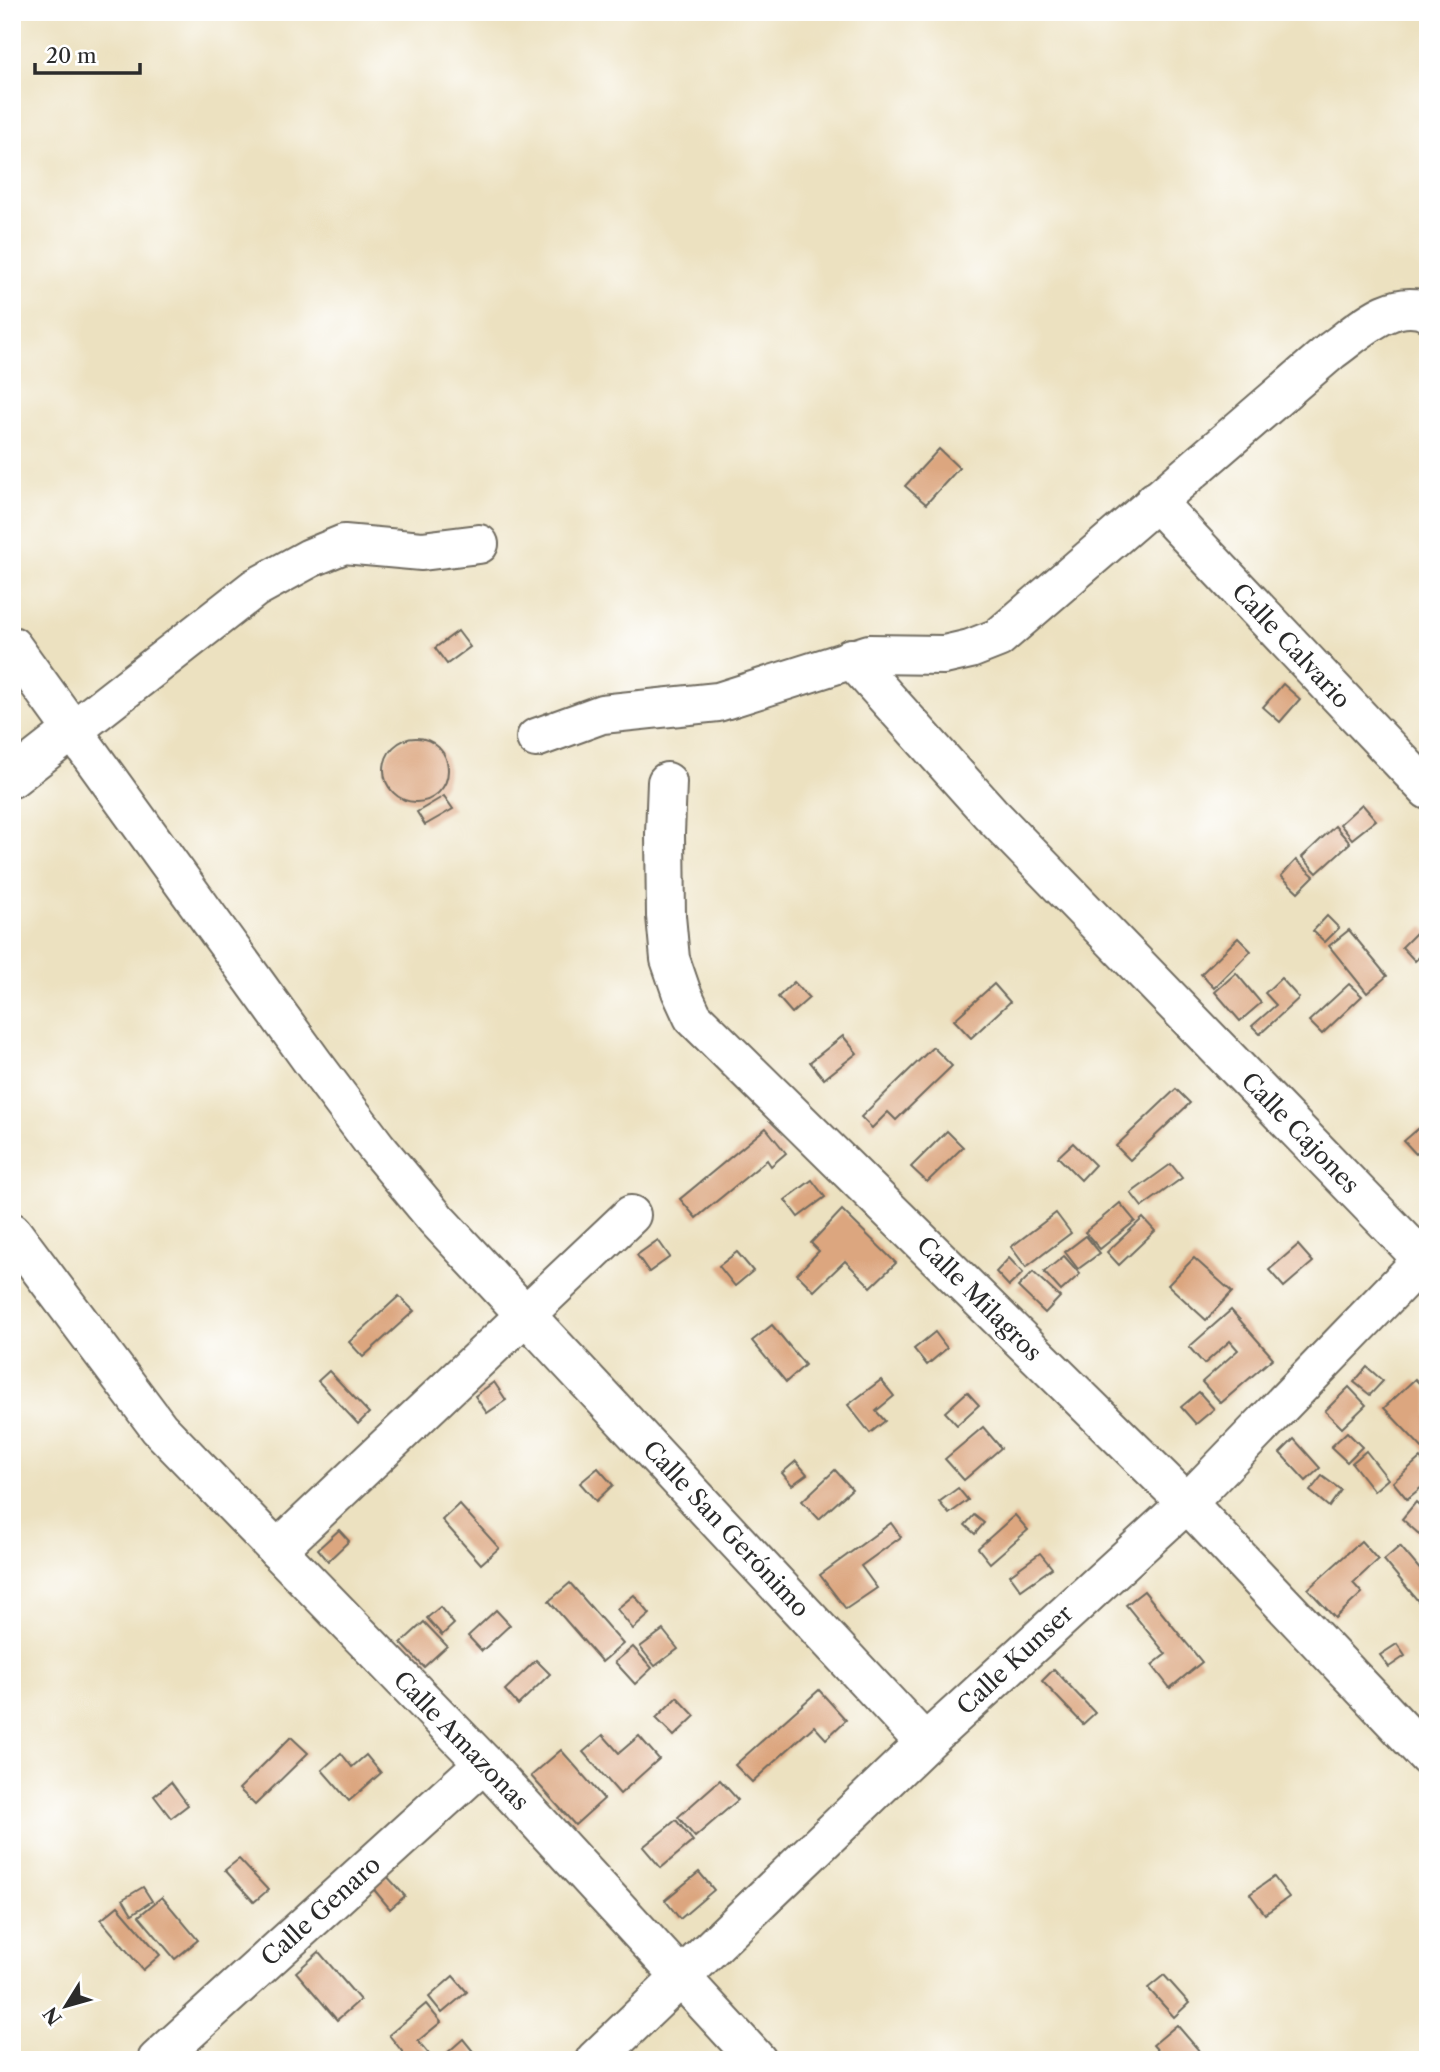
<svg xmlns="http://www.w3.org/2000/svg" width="1440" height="2072" viewBox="0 0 1440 2072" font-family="'Libre Caslon Text',serif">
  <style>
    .building { fill: #dca67f }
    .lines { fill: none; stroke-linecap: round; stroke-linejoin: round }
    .minor-casing { stroke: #6f6b5f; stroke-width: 42 }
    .minor { stroke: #fff; stroke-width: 38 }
    .labels { text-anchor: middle; stroke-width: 7; stroke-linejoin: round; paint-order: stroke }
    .street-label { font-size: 24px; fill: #2b2b2b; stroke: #fff }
  </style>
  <rect width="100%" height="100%" fill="#fff"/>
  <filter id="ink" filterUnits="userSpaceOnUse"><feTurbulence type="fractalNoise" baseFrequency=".0143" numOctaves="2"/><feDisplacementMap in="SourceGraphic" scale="14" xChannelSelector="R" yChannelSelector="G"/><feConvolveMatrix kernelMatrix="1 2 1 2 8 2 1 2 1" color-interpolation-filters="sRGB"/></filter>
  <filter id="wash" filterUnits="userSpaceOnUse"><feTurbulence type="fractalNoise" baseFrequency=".00686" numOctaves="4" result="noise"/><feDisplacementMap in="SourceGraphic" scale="28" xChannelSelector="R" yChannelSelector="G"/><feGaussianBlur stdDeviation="1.57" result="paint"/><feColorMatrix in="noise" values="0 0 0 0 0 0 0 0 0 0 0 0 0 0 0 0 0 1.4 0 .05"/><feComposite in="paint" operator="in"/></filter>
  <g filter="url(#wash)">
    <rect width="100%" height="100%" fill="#ece1c0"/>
    <g id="blocks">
      <g class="building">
        <polygon points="939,449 959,468 926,504 905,486"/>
        <polygon points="458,631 470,647 447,664 435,648"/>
        <polygon points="1283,684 1300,699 1280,722 1263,707"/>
        <circle cx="416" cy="770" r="32"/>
        <polygon points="444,796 453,809 425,825 417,812"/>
        <polygon points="1362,804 1376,820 1352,839 1340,824"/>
        <polygon points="1335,826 1350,843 1317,873 1302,857"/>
        <polygon points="1296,860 1314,876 1298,892 1281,876"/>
        <polygon points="1327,916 1339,928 1325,942 1313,931"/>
        <polygon points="1423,926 1428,931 1428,949 1415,961 1402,947"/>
        <polygon points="1349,930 1387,976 1367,993 1329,946"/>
        <polygon points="1238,938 1251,951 1214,988 1201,974"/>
        <polygon points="1236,973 1261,1003 1240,1021 1215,992"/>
        <polygon points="1281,978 1299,998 1260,1034 1252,1026 1276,1005 1265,993"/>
        <polygon points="794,982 809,998 792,1013 778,997"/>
        <polygon points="994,984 1010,1002 971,1038 954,1020"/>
        <polygon points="1349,984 1362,996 1322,1034 1309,1021"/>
        <polygon points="843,1036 857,1053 824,1079 810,1062"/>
        <polygon points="933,1047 952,1066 896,1120 888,1112 872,1128 861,1117"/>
        <polygon points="1176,1089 1190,1103 1130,1160 1116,1146"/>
        <polygon points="766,1128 786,1153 771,1166 767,1160 696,1218 680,1199"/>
        <polygon points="1419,1128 1428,1137 1428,1144 1416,1154 1404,1141"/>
        <polygon points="947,1131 963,1147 927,1182 911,1167"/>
        <polygon points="1073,1143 1095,1165 1081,1180 1058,1157"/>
        <polygon points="1171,1164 1182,1178 1142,1207 1131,1193"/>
        <polygon points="812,1180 825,1197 798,1217 785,1200"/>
        <polygon points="1120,1203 1135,1221 1100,1249 1085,1232"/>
        <polygon points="842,1210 896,1263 871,1287 845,1261 814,1291 797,1274 819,1251 811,1243"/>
        <polygon points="1056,1213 1071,1233 1026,1267 1011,1247"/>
        <polygon points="1143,1218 1155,1231 1119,1265 1107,1252"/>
        <polygon points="1086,1236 1100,1253 1078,1269 1065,1252"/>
        <polygon points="658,1240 670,1257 649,1272 637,1255"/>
        <polygon points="1298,1245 1313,1262 1284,1287 1269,1270"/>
        <polygon points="737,1252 753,1271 735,1286 719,1266"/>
        <polygon points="1064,1256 1080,1274 1061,1291 1044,1272"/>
        <polygon points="1009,1258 1023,1273 1009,1286 996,1272"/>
        <polygon points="1194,1258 1232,1292 1206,1320 1168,1285"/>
        <polygon points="1033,1272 1060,1297 1045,1313 1018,1287"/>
        <polygon points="399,1296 414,1311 363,1357 349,1342"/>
        <polygon points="1231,1310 1273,1358 1221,1403 1202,1382 1238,1350 1230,1341 1204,1364 1189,1347"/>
        <polygon points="772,1325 805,1365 786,1382 752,1341"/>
        <polygon points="935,1332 947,1348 927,1365 914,1349"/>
        <polygon points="1367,1367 1383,1381 1370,1395 1354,1382"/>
        <polygon points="329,1371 369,1413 358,1424 318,1381"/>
        <polygon points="1415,1379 1428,1392 1428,1454 1384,1408"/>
        <polygon points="881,1380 894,1396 876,1411 885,1421 870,1433 848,1405"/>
        <polygon points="494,1382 506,1400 487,1413 475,1396"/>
        <polygon points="1349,1387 1366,1405 1342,1428 1325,1411"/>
        <polygon points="967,1392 979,1405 957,1425 945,1412"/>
        <polygon points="1199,1392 1214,1409 1196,1424 1181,1407"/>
        <polygon points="983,1427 1001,1448 964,1480 945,1459"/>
        <polygon points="1347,1432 1362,1447 1347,1462 1331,1447"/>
        <polygon points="1294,1439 1320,1468 1306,1481 1280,1453"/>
        <polygon points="1366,1451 1388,1479 1374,1491 1352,1463"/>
        <polygon points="1420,1458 1428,1468 1428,1482 1407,1499 1393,1482"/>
        <polygon points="796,1461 807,1474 792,1485 782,1473"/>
        <polygon points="598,1468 613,1485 596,1501 580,1483"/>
        <polygon points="835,1470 852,1489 819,1519 802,1501"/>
        <polygon points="1322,1476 1341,1490 1329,1507 1310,1491"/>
        <polygon points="958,1488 968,1500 949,1514 939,1502"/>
        <polygon points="1416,1502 1428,1513 1428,1524 1419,1534 1402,1519"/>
        <polygon points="459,1504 499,1548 481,1564 442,1520"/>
        <polygon points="974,1515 984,1523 975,1534 965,1525"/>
        <polygon points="1015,1515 1028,1530 990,1563 978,1548"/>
        <polygon points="891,1523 901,1537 861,1566 877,1588 846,1609 820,1575"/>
        <polygon points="339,1530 349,1541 328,1561 318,1549"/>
        <polygon points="1361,1541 1378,1560 1353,1583 1362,1593 1335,1618 1308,1589"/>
        <polygon points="1400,1546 1428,1579 1428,1593 1418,1601 1384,1560"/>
        <polygon points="1040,1553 1052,1568 1021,1590 1010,1575"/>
        <polygon points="570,1583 623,1644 602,1662 549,1601"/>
        <polygon points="1144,1591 1202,1662 1170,1688 1152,1665 1166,1654 1126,1605"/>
        <polygon points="634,1595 650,1614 633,1629 617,1609"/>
        <polygon points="440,1607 454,1624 442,1635 427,1618"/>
        <polygon points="496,1610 510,1625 482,1651 468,1636"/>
        <polygon points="424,1622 447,1646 424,1667 401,1643"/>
        <polygon points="663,1630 678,1649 655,1666 640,1647"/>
        <polygon points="1397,1644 1405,1656 1389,1667 1380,1655"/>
        <polygon points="633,1647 652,1668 635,1684 615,1662"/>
        <polygon points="536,1660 550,1674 518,1705 505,1690"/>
        <polygon points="1054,1669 1095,1713 1083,1724 1042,1681"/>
        <polygon points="819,1690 846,1720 826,1739 814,1726 752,1782 735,1765"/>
        <polygon points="677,1697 695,1716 674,1736 656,1718"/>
        <polygon points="603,1735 619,1753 639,1736 659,1759 620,1794 583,1752"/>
        <polygon points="291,1737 308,1753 255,1805 239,1789"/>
        <polygon points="561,1750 604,1799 575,1825 531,1776"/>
        <polygon points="341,1753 352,1767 366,1755 381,1773 349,1801 322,1770"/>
        <polygon points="720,1780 738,1800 695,1837 678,1817"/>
        <polygon points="171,1782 188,1805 171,1818 154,1796"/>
        <polygon points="676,1820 693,1841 661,1868 643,1847"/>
        <polygon points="239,1859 268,1890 254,1902 225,1870"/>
        <polygon points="699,1872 714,1890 680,1919 665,1900"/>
        <polygon points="385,1874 405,1896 390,1909 371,1886"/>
        <polygon points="1274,1877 1289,1897 1265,1914 1250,1894"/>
        <polygon points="143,1887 152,1901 132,1914 123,1899"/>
        <polygon points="162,1897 198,1940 175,1959 139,1916"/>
        <polygon points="118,1906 160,1955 143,1970 101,1920"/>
        <polygon points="319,1952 360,2000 337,2020 296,1972"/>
        <polygon points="1164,1975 1189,2003 1174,2017 1148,1988"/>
        <polygon points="453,1976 467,1992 442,2013 429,1997"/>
        <polygon points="426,2004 441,2022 418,2041 434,2060 409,2060 389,2035"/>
        <polygon points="1177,2025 1207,2060 1166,2060 1153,2045"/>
        <polygon points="463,2039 480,2060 453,2060 447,2053"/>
      </g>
    </g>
  </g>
  <g filter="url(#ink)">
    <use href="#blocks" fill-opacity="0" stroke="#6f6b5f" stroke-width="2"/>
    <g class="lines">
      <defs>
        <g id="minor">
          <polyline points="1155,501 1428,790"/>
          <polyline points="12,646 314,1064 377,1148 436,1219 925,1743"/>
          <polyline points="851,658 990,813 1428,1265"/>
          <path d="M536,738L602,714L718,702L869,654L944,655L970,649L998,638L1331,351C1358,332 1393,296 1428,312"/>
          <polyline points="12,778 255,588 310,558 344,544 422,551 479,544"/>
          <polyline points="667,782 665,834 666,916 670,959 681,991 693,1017 1187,1503 1428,1757"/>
          <polyline points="12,1232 159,1428 484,1763 757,2060"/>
          <polyline points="277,1550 631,1215"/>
          <polyline points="157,2060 484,1763"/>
          <polyline points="595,2060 925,1743 1187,1503 1428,1254"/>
        </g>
      </defs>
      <use href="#minor" class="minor-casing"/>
      <use href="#minor" class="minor"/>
    </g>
  </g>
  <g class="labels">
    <g class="street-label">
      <text transform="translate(1291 646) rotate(47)" y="8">Calle Calvario</text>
      <text transform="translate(1300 1133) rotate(46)" y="8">Calle Cajones</text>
      <text transform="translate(979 1299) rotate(45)" y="8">Calle Milagros</text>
      <text transform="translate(726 1529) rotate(47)" y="8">Calle San Gerónimo</text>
      <text transform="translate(1015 1660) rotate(-43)" y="8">Calle Kunser</text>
      <text transform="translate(461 1741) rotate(46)" y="8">Calle Amazonas</text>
      <text transform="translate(321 1911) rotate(-42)" y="8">Calle Genaro</text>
    </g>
  </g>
  <rect width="1440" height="2072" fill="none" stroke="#fff" stroke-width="42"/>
  <g transform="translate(66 2006) rotate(233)" stroke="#ffffff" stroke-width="5" paint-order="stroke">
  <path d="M0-5L12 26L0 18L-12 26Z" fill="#2b2b2b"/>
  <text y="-10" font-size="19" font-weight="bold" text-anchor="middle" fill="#2b2b2b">N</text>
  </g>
  <path d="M35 63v10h105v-10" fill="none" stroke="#2b2b2b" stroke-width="3.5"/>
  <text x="46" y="63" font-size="21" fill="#2b2b2b" stroke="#ffffff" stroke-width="5" paint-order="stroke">20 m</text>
</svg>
